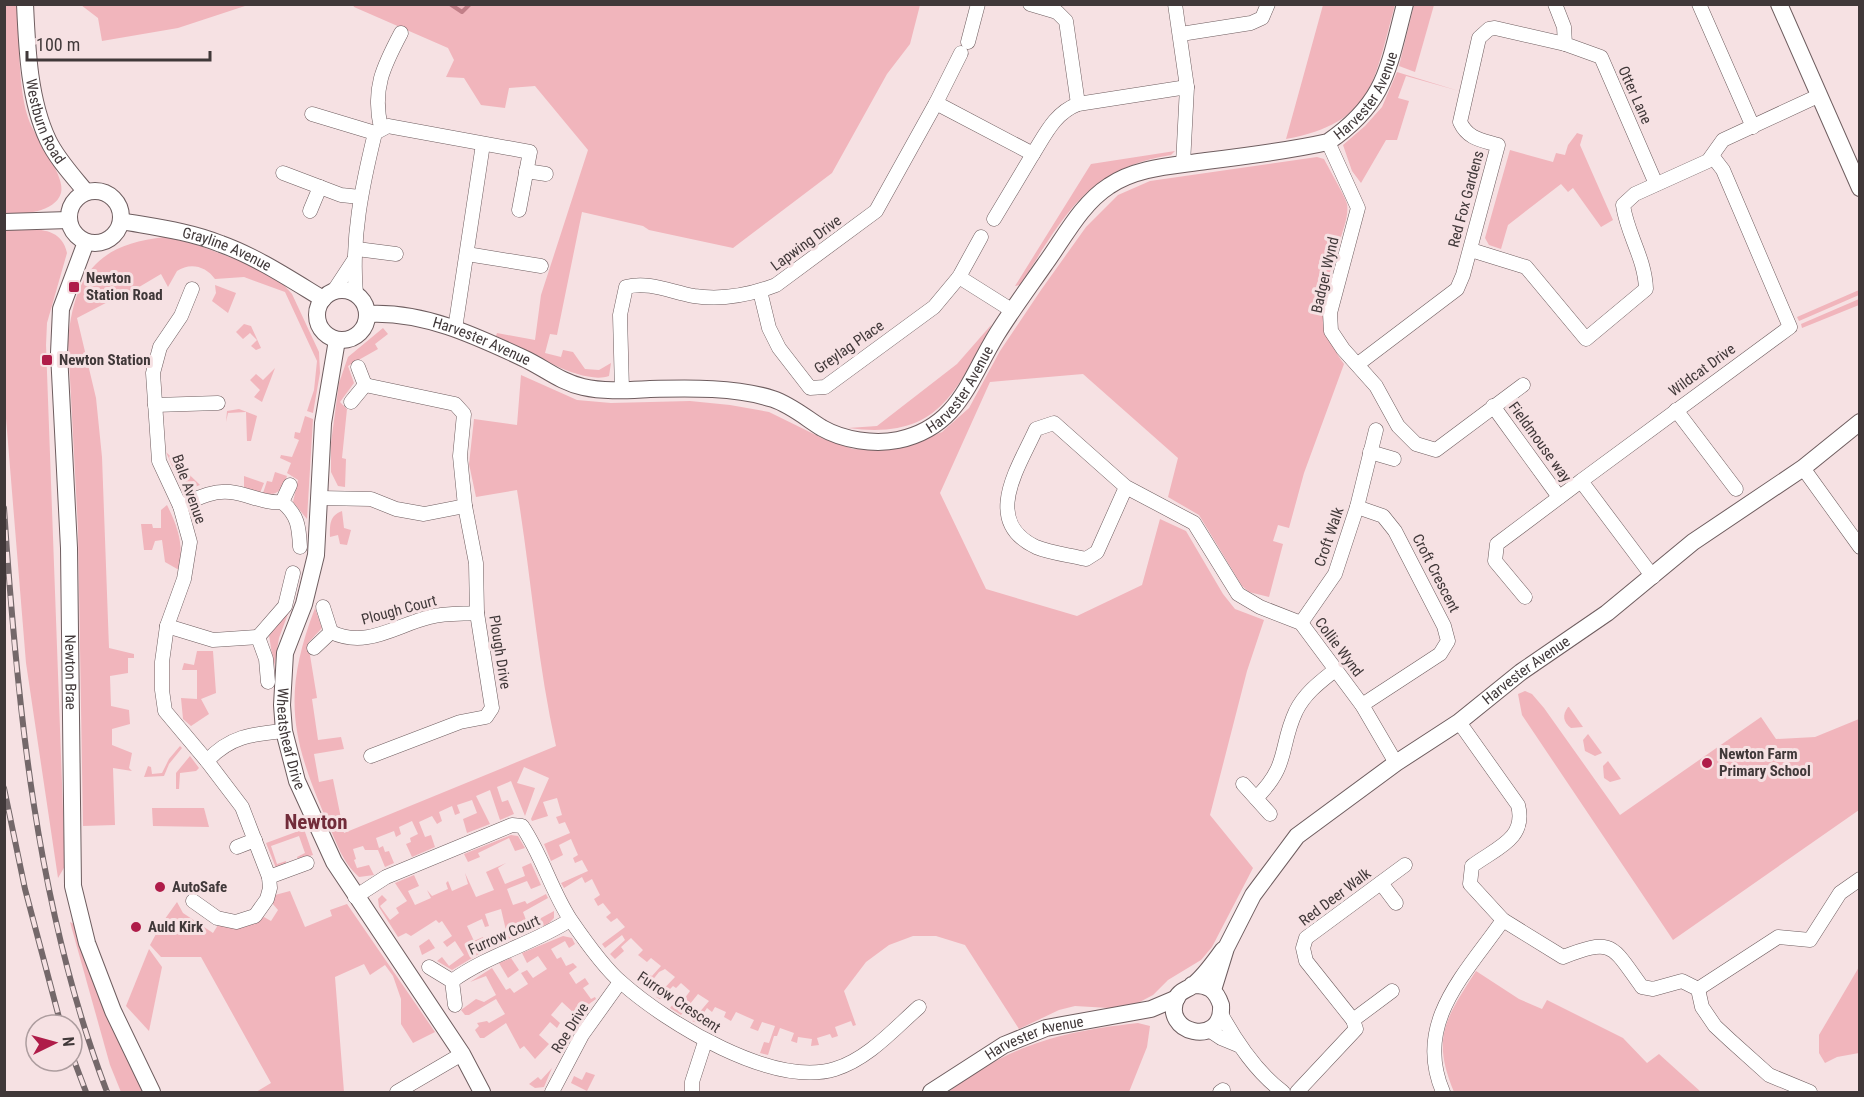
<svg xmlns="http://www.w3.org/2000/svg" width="1864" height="1097" viewBox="0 0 1864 1097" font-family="'Roboto Condensed',sans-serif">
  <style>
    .green { fill: #f1b5bc }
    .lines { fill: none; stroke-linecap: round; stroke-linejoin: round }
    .stream { stroke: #c17f88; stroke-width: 4 }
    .minor-casing { stroke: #6e5d5f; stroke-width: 15 }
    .tertiary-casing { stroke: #6e5d5f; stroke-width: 18 }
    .minor { stroke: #fff; stroke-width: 14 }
    .tertiary { stroke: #fff; stroke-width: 16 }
    .rail-casing { stroke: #74686a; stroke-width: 6 }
    .rail { stroke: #f6e1e3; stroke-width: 4; stroke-dasharray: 11; stroke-linecap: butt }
    .poi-dot { fill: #af1c49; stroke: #f6e1e3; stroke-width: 2 }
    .labels { text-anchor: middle; stroke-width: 6; stroke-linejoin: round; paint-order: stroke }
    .street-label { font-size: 15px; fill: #403839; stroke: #f6e1e3 }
    .poi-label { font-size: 15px; font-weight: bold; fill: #403839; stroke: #f6e1e3; text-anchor: start }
    .district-label { font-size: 21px; font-weight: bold; fill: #722c3a; stroke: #f6e1e3 }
  </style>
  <rect width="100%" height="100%" fill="#f6e1e3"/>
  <g class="green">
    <path d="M5,5H18C20,40 17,90 30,123C37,140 66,177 61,193C55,213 22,214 5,215Z"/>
    <polygon points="81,5 248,5 178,28 102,41 98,18"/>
    <path d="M353,5H920L910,44L887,74L832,173L733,248L649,230L643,226L582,212L557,335L550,334L545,353L561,357L563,350L573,352L585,369L599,370L611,363L609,376C581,386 523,348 496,336L497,333L535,340L541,295L588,150L535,86L509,88L505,108L481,105L464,78L446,77L454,60L448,48L354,7Z"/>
    <path d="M1323,5H1395C1374,80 1374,123 1286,139Z"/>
    <polygon points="1414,5 1434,5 1415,72 1399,66"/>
    <polygon points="1397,72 1459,91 1406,76 1398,98 1409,101 1397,140 1386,140 1361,183 1352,171 1343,145 1365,126 1382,107"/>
    <polygon points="1577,133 1583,135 1580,145 1613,220 1601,227 1573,188 1568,192 1561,184 1508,225 1501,249 1489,245 1485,238 1510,150 1553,162 1556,153 1565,155 1568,145"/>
    <path d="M1175,151L1171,155C1085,169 1064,217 1020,285L1015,286L1091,164Z"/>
    <path d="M1317,157L1324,159C1328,167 1346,198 1347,204C1349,216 1343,229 1340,241C1324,294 1309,314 1344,364L1304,473L1289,528L1278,525L1273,541L1283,544L1269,597L1249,592L1242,586L1199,515L1168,497L1178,458L1083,374L990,382L940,493L986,589L1077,616L1142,585L1160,519L1186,531L1223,594L1235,609L1264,620L1247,671L1210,815L1253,868L1212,947L1201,960L1168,980L1153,995L1134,1005L1109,1008L1075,1006L1059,1010L1019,1029L965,945L936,936H913L889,945L866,962L844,991L856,1025L853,1026L851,1021L835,1027L838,1036L832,1038L830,1034L817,1038L819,1045L811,1046L812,1039L798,1037L797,1043L791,1041L794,1033L780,1028L777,1036H774L768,1055L760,1053L764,1042L769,1043L775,1026L762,1022L758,1031L750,1028L754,1020L736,1012L731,1021L724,1017L726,1012L715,1007L712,1012L707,1008L697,1023L692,1021L709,1001L698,994L681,1015L670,1008L677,999L682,1002L690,991L681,983L676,988L673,986L660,999L656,997L675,977L665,969L659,972L647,987L640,983L648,974L652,976L661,966L651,958L647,962L638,955L643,950L631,938L621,947L624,951L615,959L610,954L625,940L622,935L605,948L602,944L625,927L617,918L611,922L606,917L611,913L603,903L598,906L594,899L600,895L592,879L585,883L582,877L564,888L561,883L588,871L582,860L575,863L573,858L578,855L571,839L559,845L563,855L551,861L544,844L570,833L565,822L559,824L556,817L562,815L557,798L543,802L548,816L532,821L531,819L549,778L524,767L517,783L535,788L525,816L511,781L497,787L502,802L508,800L514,814L500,820L490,790L476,796L490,824L467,833L463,819L477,813L472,800L457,805L460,813L455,815L452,806L439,812L442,821L437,824L432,816L419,822L425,837L431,835L435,847L412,857L406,844L411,842L410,838L418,834L412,821L399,827L401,834L396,837L394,831L376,838L379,848L383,846L385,852L389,851L394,863L385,867L378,850H365L363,846L353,849L356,859L354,860L357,868L369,865L374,875L359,877C342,862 336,841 327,821C291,738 282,695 315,608L322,628L308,643L317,698L312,699L318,740L341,737L344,749L314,754L319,782L333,779L344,833L556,746C537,661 531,575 517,490L476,497L469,464L474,419L517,425L521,375L577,400L611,403L690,401L730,405L769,412L824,439L853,449L879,450L908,446L942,432L969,408L1000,351L1041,290L1086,227L1118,195L1150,181Z"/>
    <path d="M4,230C28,230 61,223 67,253L47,323L46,345L65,866L58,878L26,663L5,406Z"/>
    <path d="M165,237L195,244L248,264L283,284L292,294L319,352L320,373L313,413L307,411L314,390L317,361L285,292L244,277L215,279C206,266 190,262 177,271L168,287L161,274L129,293L130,296L126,299L123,294L77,318L96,398L102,457L109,648L134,654V658H128V673L110,676L111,706L129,710L130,724L112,729V745L132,753L129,768L132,771L113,768L115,825L83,826L78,529L68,341C74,275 97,244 165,237Z"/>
    <polygon points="215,285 236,293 228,313 212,301 216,293"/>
    <polygon points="1859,290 1859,295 1799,321 1797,317"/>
    <polygon points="1859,299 1859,305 1802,328 1801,324"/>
    <polygon points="244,324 251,326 261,348 256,350 251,346 257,340 250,333 243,339 236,332"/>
    <path d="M992,324C955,394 938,440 848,428L877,426L957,364Z"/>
    <polygon points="383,328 388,334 375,344 378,349 348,366 354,383 340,402 347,409 342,458 346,459 345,487 338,486 331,472 331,443 339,383 348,357"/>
    <polygon points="275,368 262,402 254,397 260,390 250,380 256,374 263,380"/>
    <polygon points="239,409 257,416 251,441 247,441 246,412 228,413 226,422 227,411"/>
    <polygon points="305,416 313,419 307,519 293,502 298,480 287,473 291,463 280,458 281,455 292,457 299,440 294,438 295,432 300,433"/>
    <polygon points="166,452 200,485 187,490 182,488"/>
    <path d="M275,472L287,476C282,489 278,497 263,493L267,481L272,482Z"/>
    <polygon points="244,476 264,483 260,493 244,487"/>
    <path d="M167,505C178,527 184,545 179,570L165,562L162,540L155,541L152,550H144L141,524H152L153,528H161V510Z"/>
    <path d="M342,511L344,528L351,530L347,545L340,544L338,535L330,537C330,525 329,516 342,511Z"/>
    <polygon points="289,611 279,638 274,668 269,635"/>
    <polygon points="197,651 213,651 216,693 201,699 209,714 191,726 183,719 181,698 197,699 197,670 182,670 184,663 194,665"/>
    <polygon points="1525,691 1532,694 1544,708 1620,815 1761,717 1776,739 1815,737 1859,719 1859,810 1673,940 1522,715 1518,694"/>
    <path d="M1568,707H1569L1583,727L1571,728C1563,722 1562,715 1568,707Z"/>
    <polygon points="1588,734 1602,753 1595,756 1585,751 1583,740"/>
    <polygon points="180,746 182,748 169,764 164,776 144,777 148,766 151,767 152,774 162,773 169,759"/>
    <polygon points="190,756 199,768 196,771 180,773 179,789 176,789 176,773"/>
    <polygon points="1608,761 1621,779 1610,782 1604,778 1603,766"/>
    <polygon points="152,808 204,808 209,827 153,826"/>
    <polygon points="304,829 313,855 298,859 297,857 305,853 299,836 271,846 277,864 286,861 286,864 276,868 266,843"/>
    <polygon points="511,835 518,836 525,848 515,851 509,838 478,853 480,857 468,862 464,854"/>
    <polygon points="506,863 498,868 505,884 525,876 522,867 531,863 541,885 531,889 527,881 507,889 513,905 525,901 527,904 546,894 548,898 523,912 528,925 554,911 554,918 548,924 508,939 501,909 485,914 489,926 485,927 482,919 467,926 474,941 483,937 487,949 452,970 437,961 442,957 449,966 464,955 455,941 447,947 443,942 452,936 442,921 439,923 436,920 411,936 406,933 398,937 379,907 378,899 382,895 387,900 380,906 390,920 399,913 396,908 407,901 395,883 414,875 419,886 408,891 415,905 431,898 427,890 432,896 448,889 446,883 448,881 452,891 468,884 465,873 476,897 494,890 486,872"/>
    <polygon points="290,891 305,927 332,916 330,910 347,904 435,1032 413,1043 401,1024 401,999 393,976 385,965 370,975 364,964 335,977 344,1092 256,1092 271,1083 201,957 161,957 150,945 162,923 177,902 183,913 213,933 218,925 238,928 264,917 271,921 278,910 272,903 275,895"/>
    <polygon points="70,922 78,926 144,1092 121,1092 110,1065"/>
    <polygon points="563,936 572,938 575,944 569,948 565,941 551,949 557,959 561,957 566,966 573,963 577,967 569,973 576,984 585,978 589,984 583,988 591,999 595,997 596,999 575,1014 562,1002 551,1015 560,1023 557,1028 550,1022 539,1035 549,1044 535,1059 524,1046 520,1049 506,1023 484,1038 480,1038 475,1030 479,1026 477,1023 487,1021 489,1023 505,1014 496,999 469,1015 465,1015 461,1010 476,999 484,1002 496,995 486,976 470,982 492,968 506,990 510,988 514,993 528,984 521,973 527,970 533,978 547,969 538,956 527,963 522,953"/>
    <polygon points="429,939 435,948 422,955 419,946"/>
    <polygon points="149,949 162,967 149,1031 126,1006"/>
    <polygon points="511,958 519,970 508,978 499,963"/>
    <polygon points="1859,967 1859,1053 1837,1057 1825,1063 1819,1053 1819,1035"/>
    <path d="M1476,971L1519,999L1542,1009L1547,1000L1623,1038L1647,1063L1659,1054L1701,1092H1454C1431,1037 1446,1018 1476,971Z"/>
    <path d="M1138,1023L1150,1026L1147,1047L1129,1092H948C1012,1044 1059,1032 1138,1023Z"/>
    <polygon points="552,1068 544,1087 535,1088 529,1084 538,1077 541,1080"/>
    <polygon points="586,1072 595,1075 587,1091 571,1083 574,1076 582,1080"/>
  </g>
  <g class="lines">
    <polyline class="stream" points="450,4 462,12 470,4"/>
    <defs>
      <g id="minor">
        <polyline points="1030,4 1057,12 1066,21 1078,104"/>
        <polyline points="1175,4 1187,87 1183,164"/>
        <polyline points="1555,4 1564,27 1565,44 1601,57 1656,184"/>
        <polyline points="1699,4 1753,127"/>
        <polyline points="1181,34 1251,23 1262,18 1268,4"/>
        <polyline points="968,42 978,4"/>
        <polyline points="936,103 961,53"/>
        <polyline points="312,114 375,133"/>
        <path d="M381,128C372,89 383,67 401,33"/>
        <polyline points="1328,142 1358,208 1330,313 1331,331 1343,349 1376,386 1398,426 1416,444 1436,450 1523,385"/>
        <polyline points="526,171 546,174"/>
        <polyline points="283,173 341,195 360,197"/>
        <polyline points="310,211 320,187"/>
        <polyline points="994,219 1033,154"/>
        <polyline points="357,249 396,254"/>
        <path d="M1471,250L1526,267L1586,339L1646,289C1645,258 1627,234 1623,205L1635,194L1708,161L1723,140L1818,96"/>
        <polyline points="467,254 541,266"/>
        <polyline points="959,277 1013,311"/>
        <polyline points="192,289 181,316 160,347 153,373 159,461 180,506 190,542 184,579 167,626 162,662 162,690 165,711 207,761"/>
        <polyline points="760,291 769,328 779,348 810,388 825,387 934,307 959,277 981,237"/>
        <polyline points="333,292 354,260"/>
        <path d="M356,294C351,239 362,186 375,133L388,126L530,152L519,210"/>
        <polyline points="455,329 483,144"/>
        <path d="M1358,364L1457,289L1463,275L1498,145C1481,140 1468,139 1460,122L1479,38L1489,29L1495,28L1565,44"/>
        <path d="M622,390L620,315L626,287C649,281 671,292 694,296C721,300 750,295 776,285L876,211L936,103L1033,154C1046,133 1055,113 1078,104L1187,87"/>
        <polyline points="351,402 365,385 358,367"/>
        <polyline points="155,405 218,403"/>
        <polyline points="1493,406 1559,497"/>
        <polyline points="1676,410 1736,489"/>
        <polyline points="1370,452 1394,459"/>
        <polyline points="1803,468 1860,547"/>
        <path d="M290,485L282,502C298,515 299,527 300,547"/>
        <path d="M1126,487L1097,552L1086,559C1070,555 1050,553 1036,547C981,521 1019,467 1036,429L1054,423L1126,487L1194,523L1238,594L1260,607L1301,623L1362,705L1396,763"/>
        <polyline points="320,498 371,499 396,509 424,514 465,506 460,456 464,414 455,404 365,385"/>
        <path d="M180,506C196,499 212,490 230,492C249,494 264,504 282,502"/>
        <polyline points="1357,507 1383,516 1395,531 1444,626 1448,641 1440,654 1362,705"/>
        <polyline points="1653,577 1581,481 1790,327 1723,170 1713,157"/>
        <polyline points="1525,597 1495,561 1497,544 1581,481"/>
        <polyline points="1301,623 1335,574 1357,507 1376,430"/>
        <polyline points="167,626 213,640 258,637"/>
        <path d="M331,632C367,649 396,625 430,617C445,613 462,614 477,613"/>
        <polyline points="314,648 331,632 323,607"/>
        <polyline points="268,682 266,659 258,637 285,606 293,573"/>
        <path d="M1459,722L1518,805C1527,839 1496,848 1472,866L1470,884L1503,920L1563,957C1614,937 1612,946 1642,987L1653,989L1682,981L1698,989L1702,1007L1715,1026L1730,1040L1769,1075L1810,1092"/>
        <polyline points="371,756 460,722 486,717 492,708 477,613 476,563 465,506"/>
        <polyline points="1243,784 1270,814"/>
        <path d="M1256,798C1290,765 1279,747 1296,711C1305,693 1320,682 1335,670"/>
        <polyline points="237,847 255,840"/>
        <polyline points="269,877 307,863"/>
        <polyline points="1381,883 1396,903"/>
        <path d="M355,897L386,877L512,825L522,826C542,855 551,890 570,919C583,938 605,969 622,983C667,1023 773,1088 835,1069C868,1059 894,1029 919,1007"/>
        <path d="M193,901L217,918L236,922L255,916L267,899L270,888L269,877L242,807L207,761C230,736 252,734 284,731"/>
        <polyline points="429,967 452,981 455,1005"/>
        <path d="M452,981C488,955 532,944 570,920"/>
        <polyline points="1698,989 1778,937 1810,940 1840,893 1860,879"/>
        <path d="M1221,1014C1237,1043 1256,1072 1283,1092"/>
        <polyline points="1353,1020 1392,991"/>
        <polyline points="1209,1030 1221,1038 1238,1045"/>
        <polyline points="397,1092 462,1054"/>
        <polyline points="552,1092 582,1035 620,982"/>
        <polyline points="692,1092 692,1082 705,1042"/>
        <polyline points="1220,1092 1223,1090"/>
        <polyline points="1297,1092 1356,1029 1353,1020 1306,961 1303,948 1306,938 1405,865"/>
        <path d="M1443,1092C1413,1023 1466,973 1503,920"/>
      </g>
      <g id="tertiary">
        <path id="s1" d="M25,4C27,48 29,100 48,140C57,159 73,176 86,192"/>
        <polyline points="1779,4 1860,188"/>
        <circle cx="95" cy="217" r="26"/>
        <path id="s2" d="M121,221C154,227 189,231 221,244C257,257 290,279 323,299"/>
        <polyline points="4,222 69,220"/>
        <path id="s3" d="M86,242L61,309L59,353L69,548L73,886L87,943L113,1011L152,1092"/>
        <circle cx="342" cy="315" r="25"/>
        <path id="s4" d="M368,314C422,311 474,335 523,358C543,367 560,382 583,387C605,392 628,390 650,389C690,388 736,387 773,399C791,405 806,418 822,428C843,440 874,445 898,440C959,427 969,379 997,334C1012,310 1029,287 1045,264C1064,238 1081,204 1109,186C1137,167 1173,166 1206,161C1247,156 1288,151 1328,142C1386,102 1388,69 1405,4"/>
        <path id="s5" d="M337,340L323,423L316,555L304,604L285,653L282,705L284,731L297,781L334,862L462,1054L482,1092"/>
        <path d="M1192,985C1208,984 1216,990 1221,1005C1224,1049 1159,1033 1177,997C1180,991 1186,990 1192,986C1204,977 1214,962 1223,950"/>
        <path id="s6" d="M1213,990L1226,948L1253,895L1297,836L1396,763L1459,722L1521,672L1607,613L1693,542L1803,468L1860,422"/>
        <path id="s7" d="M931,1092L1004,1045L1046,1028L1151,1009L1177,998"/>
      </g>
    </defs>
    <use href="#minor" class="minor-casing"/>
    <use href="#tertiary" class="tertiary-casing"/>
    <use href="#minor" class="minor"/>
    <use href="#tertiary" class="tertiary"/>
    <defs>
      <g id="rail">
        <path d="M4,508C17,704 36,907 107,1092"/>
        <polyline points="4,788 25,889 61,1025"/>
        <polyline points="72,1055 86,1092"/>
      </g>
    </defs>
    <use href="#rail" class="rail-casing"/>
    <use href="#rail" class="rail"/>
  </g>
  <g class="poi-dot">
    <rect x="68" y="281" width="12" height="12" rx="3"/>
    <rect x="41" y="354" width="12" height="12" rx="3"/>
    <circle cx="1707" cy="763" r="6"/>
    <circle cx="160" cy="887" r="6"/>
    <circle cx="136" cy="927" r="6"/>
  </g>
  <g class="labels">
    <g class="street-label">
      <text dy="5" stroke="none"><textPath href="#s4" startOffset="1180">Harvester Avenue</textPath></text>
      <text transform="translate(1635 95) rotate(66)" y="5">Otter Lane</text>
      <text dy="5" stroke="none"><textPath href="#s1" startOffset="120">Westburn Road</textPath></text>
      <text transform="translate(1466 199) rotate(-75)" y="5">Red Fox Gardens</text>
      <text transform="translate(806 243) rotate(-36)" y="5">Lapwing Drive</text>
      <text dy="5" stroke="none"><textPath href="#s2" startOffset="110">Grayline Avenue</textPath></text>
      <text transform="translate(1325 275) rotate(-77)" y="5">Badger Wynd</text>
      <text dy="5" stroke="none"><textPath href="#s4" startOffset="118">Harvester Avenue</textPath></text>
      <text transform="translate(849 347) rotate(-35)" y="5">Greylag Place</text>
      <text transform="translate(1702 370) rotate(-36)" y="5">Wildcat Drive</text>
      <text dy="5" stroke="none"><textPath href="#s4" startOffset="640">Harvester Avenue</textPath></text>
      <text transform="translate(1540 442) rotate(54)" y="5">Fieldmouse way</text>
      <text transform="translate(189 489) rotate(70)" y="5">Bale Avenue</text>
      <text transform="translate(1329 537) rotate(-71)" y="5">Croft Walk</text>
      <text transform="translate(1436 573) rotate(63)" y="5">Croft Crescent</text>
      <text transform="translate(399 610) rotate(-15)" y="5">Plough Court</text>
      <text transform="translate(1339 647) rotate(53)" y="5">Collie Wynd</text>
      <text transform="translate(500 652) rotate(81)" y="5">Plough Drive</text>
      <text dy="5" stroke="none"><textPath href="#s6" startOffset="460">Harvester Avenue</textPath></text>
      <text dy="5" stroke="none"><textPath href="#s3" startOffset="435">Newton Brae</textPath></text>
      <text dy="5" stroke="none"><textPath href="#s5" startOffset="406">Wheatsheaf Drive</textPath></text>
      <text transform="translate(1335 897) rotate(-37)" y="5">Red Deer Walk</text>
      <text transform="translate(504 935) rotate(-24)" y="5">Furrow Court</text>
      <text transform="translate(679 1002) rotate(34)" y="5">Furrow Crescent</text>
      <text transform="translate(570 1028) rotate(-58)" y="5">Roe Drive</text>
      <text dy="5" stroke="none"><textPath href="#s7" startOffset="118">Harvester Avenue</textPath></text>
    </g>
    <g class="poi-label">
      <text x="86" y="283">Newton<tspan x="86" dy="17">Station Road</tspan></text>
      <text x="59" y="365">Newton Station</text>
      <text x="1719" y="759">Newton Farm<tspan x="1719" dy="17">Primary School</tspan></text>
      <text x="172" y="892">AutoSafe</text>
      <text x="148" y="932">Auld Kirk</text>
    </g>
    <g class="district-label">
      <text x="316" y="829">Newton</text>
    </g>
  </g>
  <rect width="1864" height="1097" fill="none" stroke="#403839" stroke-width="12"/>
  <g transform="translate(54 1043) rotate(85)"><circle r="28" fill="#f6e1e3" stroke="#ad9d9f" stroke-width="1.5"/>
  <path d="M0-4.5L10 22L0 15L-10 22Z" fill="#af1c49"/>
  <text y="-9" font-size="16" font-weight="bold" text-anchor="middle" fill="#403839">N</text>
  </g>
  <path d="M27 51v9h183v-9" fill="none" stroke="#403839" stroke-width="3"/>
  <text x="36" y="51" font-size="18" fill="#403839" stroke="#f6e1e3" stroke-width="4.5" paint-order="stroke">100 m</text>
</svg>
